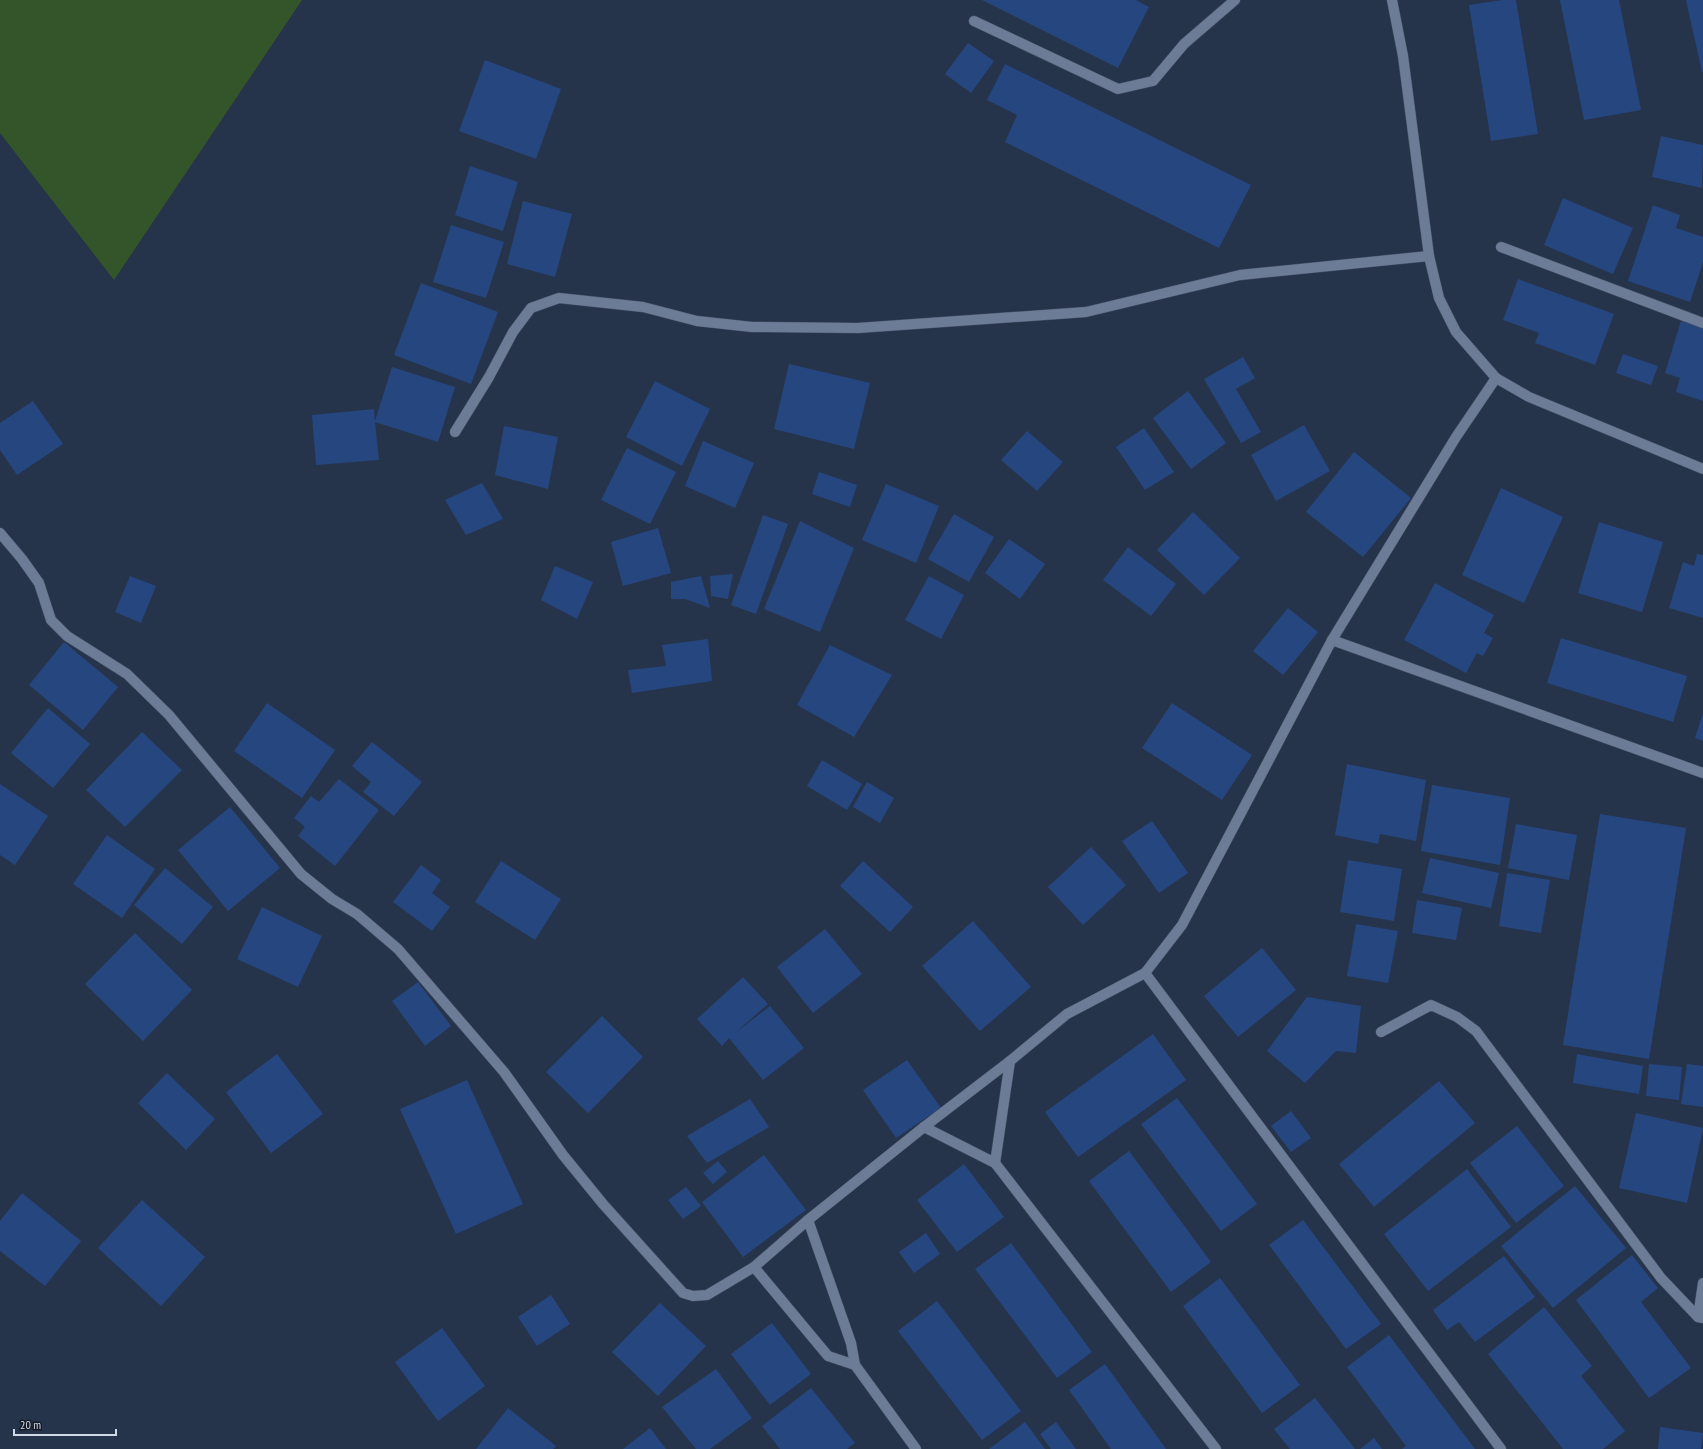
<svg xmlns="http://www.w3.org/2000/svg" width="1703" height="1449" viewBox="0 0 1703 1449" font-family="'PT Sans Narrow',sans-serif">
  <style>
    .green { fill: #345529 }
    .building { fill: #26467f }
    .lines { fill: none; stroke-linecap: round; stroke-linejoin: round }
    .street-casing { stroke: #445064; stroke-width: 11 }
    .street { stroke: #6c7c97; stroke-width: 10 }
  </style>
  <rect width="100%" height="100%" fill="#26344b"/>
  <polygon class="green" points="0,0 302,0 114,280 0,133"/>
  <g class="building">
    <polygon points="982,0 1136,0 1149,7 1118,68"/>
    <polygon points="1502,0 1516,0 1538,134 1491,141 1469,5"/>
    <polygon points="1560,0 1619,0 1641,110 1584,120"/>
    <polygon points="1686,0 1703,0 1703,72 1702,72"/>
    <polygon points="968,43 994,61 971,93 945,74"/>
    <polygon points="485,60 561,89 536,159 459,131"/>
    <polygon points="1005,64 1251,185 1219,248 1005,142 1017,115 987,100"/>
    <polygon points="1661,136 1703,145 1702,188 1652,177"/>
    <polygon points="470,166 518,182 503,231 455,215"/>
    <polygon points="1563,198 1633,228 1613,274 1544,245"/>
    <polygon points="523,201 572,214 555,277 507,264"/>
    <polygon points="1653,205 1680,215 1676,228 1703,237 1703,262 1690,302 1628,281"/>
    <polygon points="451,225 504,242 486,298 433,282"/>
    <polygon points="1518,279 1614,314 1595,365 1535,343 1539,333 1503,320"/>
    <polygon points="421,283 498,312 471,384 394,355"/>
    <polygon points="1681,321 1703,328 1703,401 1676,392 1680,378 1665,373"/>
    <polygon points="1623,354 1658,366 1651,385 1616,373"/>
    <polygon points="1243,357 1255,378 1236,389 1261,432 1241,443 1204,379"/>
    <polygon points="789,364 870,383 854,449 774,429"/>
    <polygon points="392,367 455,387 438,442 375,422 379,460 316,465 312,415 374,409 375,421"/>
    <polygon points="655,381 710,409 682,466 626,437"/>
    <polygon points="1188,391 1226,443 1191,469 1153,418"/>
    <polygon points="33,401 63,444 17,475 0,450 0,423"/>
    <polygon points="1304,425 1330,471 1276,501 1251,455"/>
    <polygon points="504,426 558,437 548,489 495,475"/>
    <polygon points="1144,428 1174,472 1145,490 1116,447"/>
    <polygon points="1027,431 1063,462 1037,491 1001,460"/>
    <polygon points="703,441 754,463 735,508 685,486"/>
    <polygon points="627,448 676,472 650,524 601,500"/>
    <polygon points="1354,452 1411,498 1363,557 1306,512"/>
    <polygon points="819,472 857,485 850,507 812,494"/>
    <polygon points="482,483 503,519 466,535 445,500"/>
    <polygon points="886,484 939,506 916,563 862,540"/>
    <polygon points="1501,488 1563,517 1524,603 1462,575"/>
    <polygon points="1193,512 1240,558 1204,595 1157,550"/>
    <polygon points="954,514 994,537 969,582 928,559"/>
    <polygon points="763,515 788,524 756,614 731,605"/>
    <polygon points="800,521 854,548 820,632 764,609"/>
    <polygon points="1599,522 1663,542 1642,612 1578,593"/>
    <polygon points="658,528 671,573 623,586 611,542"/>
    <polygon points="1009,539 1045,564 1020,599 985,573"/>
    <polygon points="1128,547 1176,584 1151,616 1103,580"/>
    <polygon points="1697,554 1703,555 1703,618 1669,608 1683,562 1694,566"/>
    <polygon points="555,566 593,582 577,619 541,600"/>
    <polygon points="733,574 728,599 711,596 710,576"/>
    <polygon points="130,576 156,586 141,623 115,612"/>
    <polygon points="701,576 710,608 685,599 671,599 671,582"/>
    <polygon points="929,576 964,595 941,639 905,620"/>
    <polygon points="1435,583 1494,615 1484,633 1493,638 1483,656 1477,653 1466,673 1404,640"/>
    <polygon points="1288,608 1318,632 1283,675 1253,651"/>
    <polygon points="1561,638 1687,676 1673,722 1547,683"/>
    <polygon points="708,639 712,681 632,693 628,670 666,666 662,645"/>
    <polygon points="64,642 118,687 83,730 29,685"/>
    <polygon points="830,645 892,675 854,737 797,705"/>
    <polygon points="267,703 335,750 302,798 234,751"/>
    <polygon points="1172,703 1252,755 1222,800 1142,748"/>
    <polygon points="48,708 90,744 53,788 11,753"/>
    <polygon points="1703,713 1703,741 1695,738"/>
    <polygon points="142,732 182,770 125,827 86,790"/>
    <polygon points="372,742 422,782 394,816 363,792 371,782 352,766"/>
    <polygon points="822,760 862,784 847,810 807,786"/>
    <polygon points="1347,764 1426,780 1416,841 1380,834 1378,844 1335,835"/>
    <polygon points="339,779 379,810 335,866 298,836 305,827 294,818 311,796 319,802"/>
    <polygon points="867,782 894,798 880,823 853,807"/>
    <polygon points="0,784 48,816 15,865 0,855"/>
    <polygon points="1432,785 1510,798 1500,865 1421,851"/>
    <polygon points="230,807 280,868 228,911 178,850"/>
    <polygon points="1600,814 1686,828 1649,1059 1563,1045"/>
    <polygon points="1152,821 1188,873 1159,893 1122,841"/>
    <polygon points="1516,824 1577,835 1569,880 1508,868"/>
    <polygon points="107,835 155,869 122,918 73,884"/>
    <polygon points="1091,847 1126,885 1083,925 1048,887"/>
    <polygon points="1430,858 1499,873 1491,908 1422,893"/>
    <polygon points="1348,860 1402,869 1394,921 1340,912"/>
    <polygon points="501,861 561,899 535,940 475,902"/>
    <polygon points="863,861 913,907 890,932 840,886"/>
    <polygon points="421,865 441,880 432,893 450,907 432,931 393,902"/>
    <polygon points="165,868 213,907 182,944 134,905"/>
    <polygon points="1507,873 1550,880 1541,933 1499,926"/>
    <polygon points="1417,900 1462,908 1456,940 1412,933"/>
    <polygon points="262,907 322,936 298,987 237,959"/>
    <polygon points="973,921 1031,987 980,1031 922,966"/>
    <polygon points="1356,924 1398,931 1388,983 1347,976"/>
    <polygon points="825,929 862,974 813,1013 777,967"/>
    <polygon points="135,933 192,990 143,1041 85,984"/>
    <polygon points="1262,948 1296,990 1238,1037 1204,996"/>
    <polygon points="743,977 768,1004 735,1033 770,1006 804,1048 763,1080 729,1038 722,1046 697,1019"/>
    <polygon points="418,982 451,1026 425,1046 392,1001"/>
    <polygon points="1307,997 1361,1006 1356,1053 1336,1051 1305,1083 1267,1051"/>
    <polygon points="602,1016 643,1057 588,1113 546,1072"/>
    <polygon points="1153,1034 1186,1080 1078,1157 1045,1112"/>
    <polygon points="277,1054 323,1114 271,1153 226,1092"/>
    <polygon points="1577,1054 1643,1066 1639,1094 1573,1083"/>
    <polygon points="907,1060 941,1108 896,1138 863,1090"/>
    <polygon points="1649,1064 1682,1067 1679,1100 1646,1096"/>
    <polygon points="1687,1064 1703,1066 1703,1107 1681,1104"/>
    <polygon points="167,1073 215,1119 186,1150 138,1103"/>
    <polygon points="467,1080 523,1204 456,1234 400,1109"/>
    <polygon points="1439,1081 1475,1123 1374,1207 1339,1164"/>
    <polygon points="1177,1098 1257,1204 1221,1231 1141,1124"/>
    <polygon points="750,1099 769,1127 707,1163 687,1136"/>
    <polygon points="1291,1111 1311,1138 1291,1152 1271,1126"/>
    <polygon points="1636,1113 1703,1128 1687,1203 1619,1188"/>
    <polygon points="1517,1126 1564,1186 1516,1223 1470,1163"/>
    <polygon points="1129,1151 1211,1262 1171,1292 1089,1181"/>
    <polygon points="764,1155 806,1210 743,1257 702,1202"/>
    <polygon points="718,1161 727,1172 713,1184 703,1173"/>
    <polygon points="964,1164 1004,1217 957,1252 917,1200"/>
    <polygon points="1467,1169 1511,1227 1428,1291 1384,1234"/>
    <polygon points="1575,1186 1626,1248 1553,1308 1501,1246"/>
    <polygon points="686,1187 701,1206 683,1219 668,1200"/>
    <polygon points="22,1193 81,1241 45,1286 0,1251 0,1221"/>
    <polygon points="142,1200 205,1257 161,1306 98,1248"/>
    <polygon points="1303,1220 1381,1324 1346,1349 1269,1245"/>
    <polygon points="926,1233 940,1254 914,1273 899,1252"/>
    <polygon points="1011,1243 1092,1352 1057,1378 975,1269"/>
    <polygon points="1632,1255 1658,1288 1641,1302 1691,1368 1649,1398 1576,1300"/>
    <polygon points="1504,1256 1535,1297 1475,1342 1459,1322 1447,1330 1433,1310"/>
    <polygon points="1220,1278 1300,1385 1262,1413 1183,1306"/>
    <polygon points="551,1295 570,1324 537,1346 518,1317"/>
    <polygon points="937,1301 1021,1411 982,1440 898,1331"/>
    <polygon points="660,1303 706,1346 658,1396 612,1352"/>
    <polygon points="1544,1307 1592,1366 1581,1376 1625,1431 1603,1449 1563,1449 1488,1354"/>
    <polygon points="772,1323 811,1374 770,1405 731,1354"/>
    <polygon points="442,1328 485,1386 438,1421 395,1362"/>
    <polygon points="1389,1335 1475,1449 1402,1449 1406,1446 1347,1367"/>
    <polygon points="1105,1364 1166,1449 1111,1449 1069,1390"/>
    <polygon points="716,1369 752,1418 710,1449 696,1449 662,1407"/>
    <polygon points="811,1388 855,1443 847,1449 780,1449 762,1426"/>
    <polygon points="1315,1398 1355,1449 1290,1449 1274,1429"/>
    <polygon points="508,1408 556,1446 553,1449 476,1449"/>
    <polygon points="1025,1422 1045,1449 989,1449"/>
    <polygon points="1056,1422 1076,1449 1051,1449 1040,1434"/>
    <polygon points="1660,1427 1703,1433 1701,1449 1658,1449"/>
    <polygon points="650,1428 666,1449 623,1449"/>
    <polygon points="1374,1438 1382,1449 1360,1449"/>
  </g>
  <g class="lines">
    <defs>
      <g id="street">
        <polyline points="1392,0 1403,56 1429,256 1439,298 1456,332 1496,378 1529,397 1703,469"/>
        <polyline points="974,21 1118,89 1153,81 1184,44 1235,0"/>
        <polyline points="1501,247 1703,323"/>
        <polyline points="455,432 489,377 513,332 531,308 559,298 643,307 697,321 752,327 858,328 1086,312 1240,275 1429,256"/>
        <polyline points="0,533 22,559 39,583 51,620 67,636 127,674 169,715 301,874 332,899 357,914 398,949 504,1072 563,1155 603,1204 683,1293 693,1296 707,1295 754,1267 808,1220"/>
        <polyline points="1332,640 1703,773"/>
        <polyline points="1145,973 1501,1449"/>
        <polyline points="1381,1032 1431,1005 1457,1017 1476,1031 1661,1278 1698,1317 1703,1318"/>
        <polyline points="924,1127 1010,1061"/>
        <polyline points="995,1163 1010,1061 1067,1014 1145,973 1182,925 1332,640 1456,437 1496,378"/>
        <polyline points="754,1267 828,1356 855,1365"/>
        <polyline points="1698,1317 1703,1283"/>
        <polyline points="916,1449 855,1365 851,1343 808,1220 924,1127 995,1163 1216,1449"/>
      </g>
    </defs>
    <use href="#street" class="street-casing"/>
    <use href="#street" class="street"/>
  </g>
  <path d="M14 1429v6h102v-6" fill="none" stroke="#d0d9e8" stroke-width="2"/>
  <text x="20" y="1429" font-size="12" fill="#d0d9e8" stroke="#151b26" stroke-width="3" paint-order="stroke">20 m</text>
</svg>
